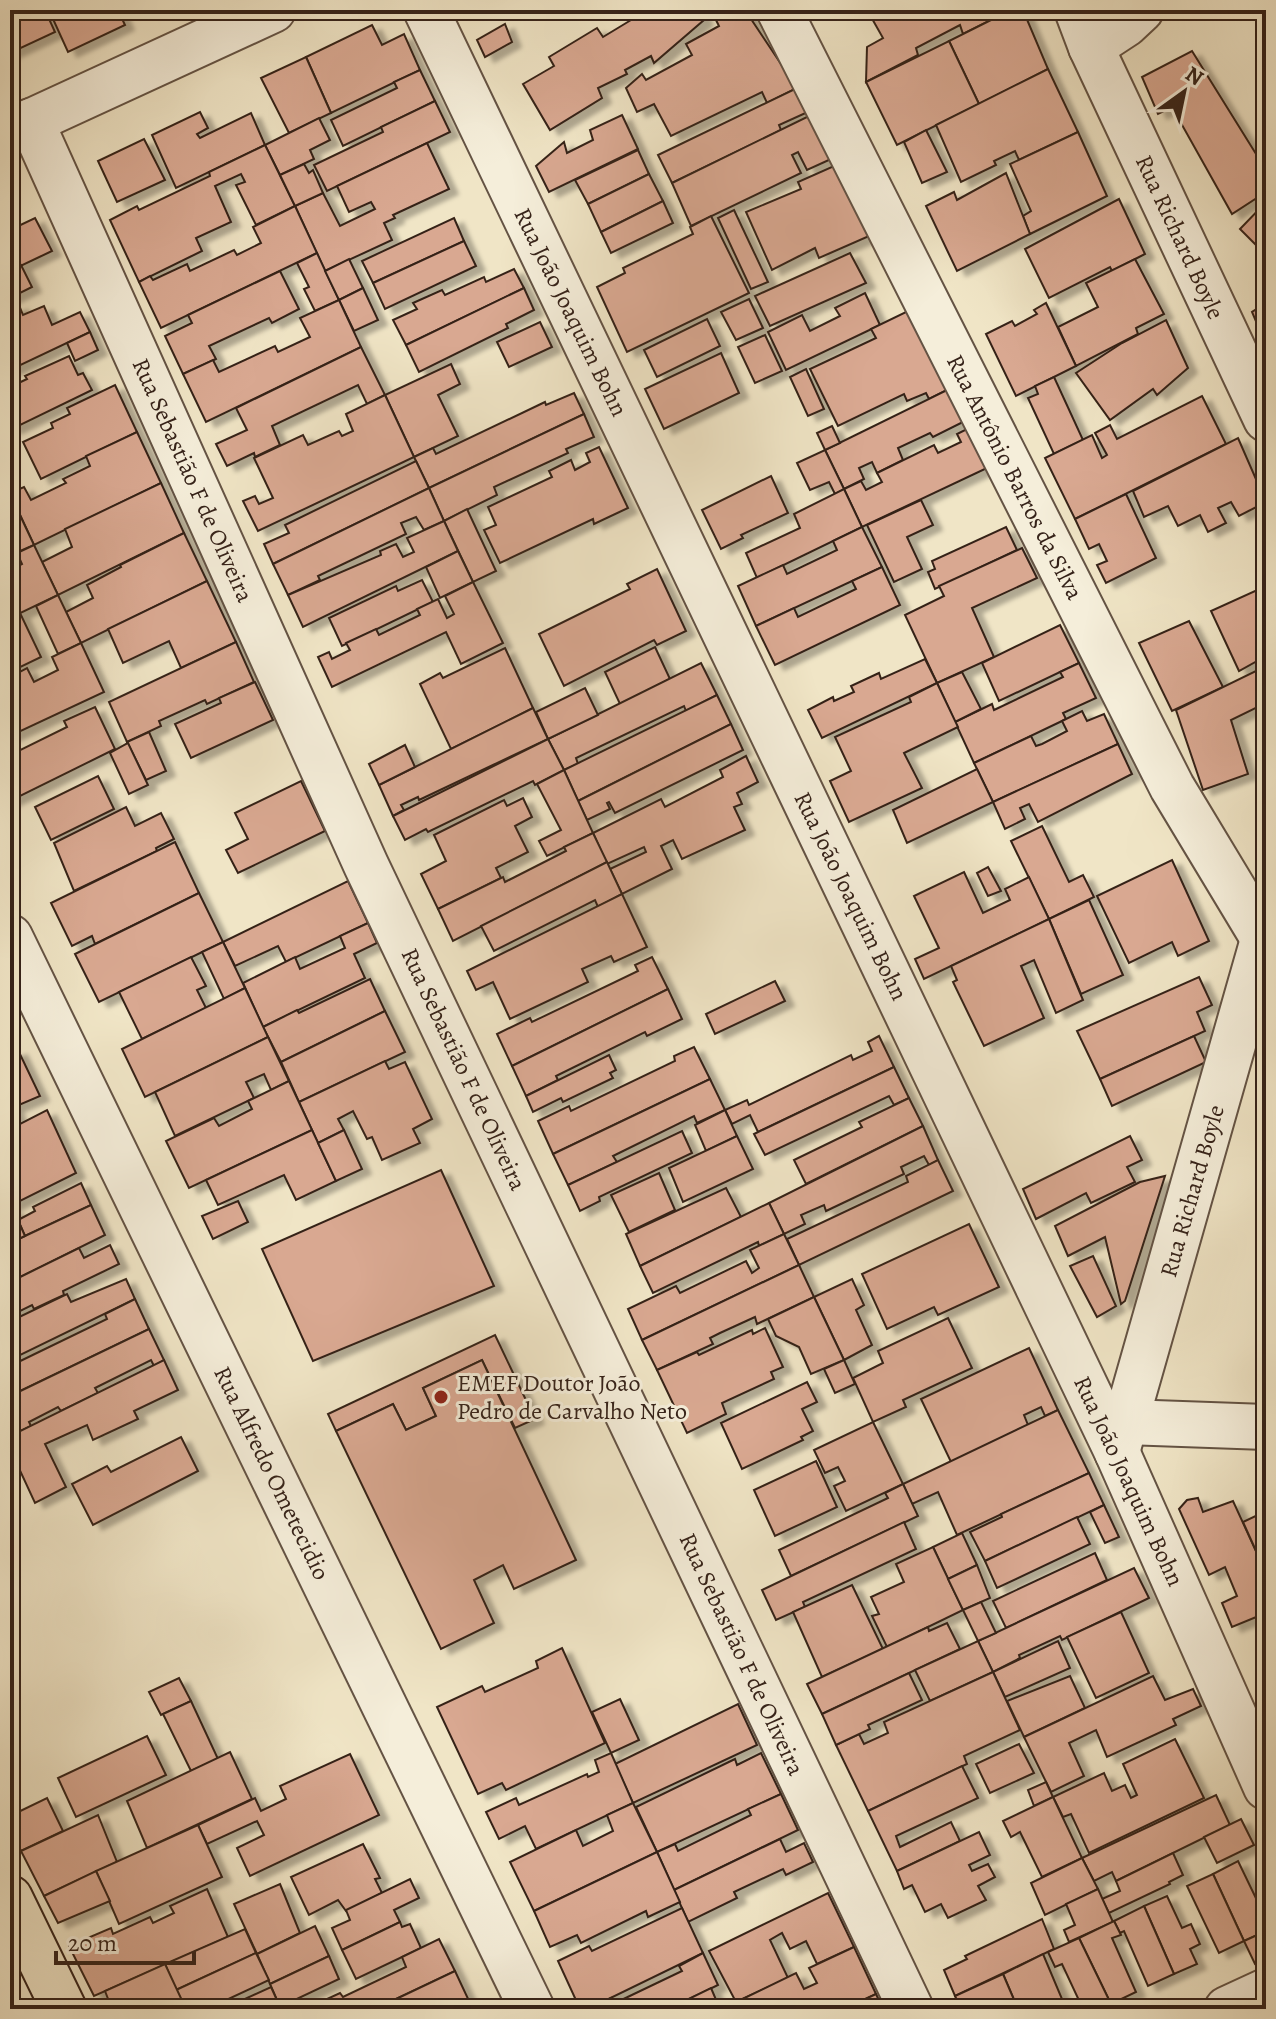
<svg xmlns="http://www.w3.org/2000/svg" width="1276" height="2019" viewBox="0 0 1276 2019" font-family="Alegreya,serif">
  <style>
    .building { fill: #d9a891; stroke: #352219; stroke-width: 2; filter: url(#shadow) }
    .lines { fill: none; stroke-linecap: round; stroke-linejoin: round }
    .street-casing { stroke: #645344; stroke-width: 48 }
    .primary-casing { stroke: #352219; stroke-width: 48 }
    .street { stroke: #f5eeda; stroke-width: 44 }
    .primary { stroke: #f0e5c6; stroke-width: 44 }
    .poi-dot { fill: #8f2418; stroke: #f5eeda; stroke-width: 3 }
    .labels { text-anchor: middle; stroke-width: 6; stroke-linejoin: round; paint-order: stroke }
    .street-label { font-size: 24px; fill: #352219; stroke: #f5eeda }
    .poi-label { font-size: 24px; fill: #352219; stroke: #f5eeda; text-anchor: start }
  </style>
  <defs>
    <filter id="shadow"><feDropShadow dx="9" dy="5" stdDeviation="2" flood-color="#0004"/></filter>
  </defs>
  <rect width="100%" height="100%" fill="#f0e5c6"/>
  <filter id="stains"><feTurbulence type="fractalNoise" baseFrequency=".0025" numOctaves="4"/><feColorMatrix values="0 0 0 0 .2 0 0 0 0 .09 0 0 0 0 .02 0 0 0 .5 -.17"/></filter>
  <radialGradient id="worn" r=".72"><stop offset=".6" stop-color="#630" stop-opacity="0"/><stop offset="1" stop-color="#630" stop-opacity=".3"/></radialGradient>
  <g class="building">
    <polygon points="10,10 45,10 55,32 10,53"/>
    <polygon points="58,10 118,10 125,25 68,52 53,19 60,16"/>
    <polygon points="632,10 698,10 704,20 654,63 651,56 625,70 627,74 598,88 602,98 550,130 523,84 554,66 549,57 597,28 603,37 636,17"/>
    <polygon points="725,10 745,10 797,88 767,103 762,92 671,136 654,104 637,112 626,88 642,74 646,80 692,55 686,44 719,26 716,20 727,13"/>
    <polygon points="878,10 1011,10 963,34 960,25 916,48 918,55 866,82 867,47 883,38 870,15"/>
    <polygon points="1011,10 1023,10 1048,69 979,104 949,41"/>
    <polygon points="505,24 512,42 485,57 477,40"/>
    <polygon points="372,25 382,45 404,34 420,70 331,113 306,57"/>
    <polygon points="949,41 979,104 897,145 866,82"/>
    <polygon points="1192,51 1266,170 1266,192 1232,214 1172,107 1158,114 1142,77"/>
    <polygon points="306,57 331,113 289,133 261,78"/>
    <polygon points="1048,69 1078,132 1019,160 1015,151 994,161 996,165 961,182 936,125"/>
    <polygon points="420,70 435,101 343,146 331,120 397,88 394,82"/>
    <polygon points="797,88 810,111 779,125 781,130 672,183 658,155"/>
    <polygon points="435,101 450,132 327,191 314,165 383,132 381,127"/>
    <polygon points="200,112 208,128 197,134 200,138 251,113 265,145 176,188 152,135"/>
    <polygon points="622,115 638,149 549,192 536,166 564,142 567,153 593,140 590,130"/>
    <polygon points="811,115 842,154 807,170 798,152 792,155 801,173 691,226 672,183"/>
    <polygon points="319,118 330,140 310,150 314,159 280,175 265,145"/>
    <polygon points="926,130 947,172 922,183 904,142"/>
    <polygon points="1078,132 1107,196 1030,234 1023,216 1031,211 1010,164"/>
    <polygon points="144,139 165,180 117,202 98,161"/>
    <polygon points="427,143 449,189 393,215 395,218 384,223 392,240 325,271 295,206 323,193 340,226 375,209 371,202 349,212 337,186"/>
    <polygon points="265,145 295,206 256,225 236,185 245,182 241,174 215,186 231,222 196,238 202,251 139,282 110,220 137,206 139,210 210,176 209,172"/>
    <polygon points="638,150 649,174 588,204 575,180"/>
    <polygon points="843,162 876,233 819,258 815,248 772,270 746,212 801,189 798,182"/>
    <polygon points="304,164 309,173 313,170 323,193 295,206 280,175"/>
    <polygon points="1006,173 1030,234 957,271 926,206 954,192 957,200"/>
    <polygon points="649,174 663,201 601,232 588,204"/>
    <polygon points="1119,199 1145,254 1112,271 1110,267 1049,298 1025,249"/>
    <polygon points="663,201 673,223 611,253 601,232"/>
    <polygon points="1266,202 1266,255 1240,229"/>
    <polygon points="295,206 317,253 161,328 139,282 150,276 153,280 187,264 190,271 234,250 237,255 261,243 253,227"/>
    <polygon points="734,210 768,282 751,289 718,218"/>
    <polygon points="711,216 749,293 627,352 597,287 625,273 623,268 693,234 690,227"/>
    <polygon points="35,218 52,251 10,271 10,230"/>
    <polygon points="454,218 464,241 373,283 362,261"/>
    <polygon points="464,241 476,266 385,309 373,283"/>
    <polygon points="317,253 339,300 315,311 304,289 309,287 297,263"/>
    <polygon points="850,253 866,283 770,326 755,296"/>
    <polygon points="349,259 363,288 339,300 325,271"/>
    <polygon points="1135,259 1164,314 1136,328 1138,334 1076,366 1058,327 1098,307 1086,283"/>
    <polygon points="21,265 32,287 10,298 10,270"/>
    <polygon points="514,269 524,288 406,345 393,320 417,309 413,303 442,290 445,295 484,277 486,282"/>
    <polygon points="280,271 299,309 272,323 269,318 209,346 216,359 183,374 165,336 192,323 188,315"/>
    <polygon points="363,288 378,320 354,331 339,300"/>
    <polygon points="524,288 534,310 506,324 508,328 419,372 406,345"/>
    <polygon points="865,293 880,325 786,370 768,332 802,315 810,331 840,316 835,308"/>
    <polygon points="749,299 763,328 736,340 721,312"/>
    <polygon points="339,300 361,347 206,422 183,374 213,360 219,372 275,346 278,352 310,337 300,318"/>
    <polygon points="1046,303 1076,366 1016,396 986,334 1012,321 1015,326 1037,314 1034,310"/>
    <polygon points="1266,303 1266,336 1263,338 1252,312"/>
    <polygon points="19,305 23,315 44,306 52,325 80,312 90,332 10,370 10,309"/>
    <polygon points="908,311 947,390 929,399 926,393 907,401 904,394 838,426 810,369 876,338 871,329"/>
    <polygon points="707,319 720,346 657,377 644,350"/>
    <polygon points="1166,320 1188,368 1157,395 1153,389 1110,420 1076,373 1122,343"/>
    <polygon points="540,322 552,347 509,367 497,342"/>
    <polygon points="90,332 98,350 75,361 67,343"/>
    <polygon points="765,335 782,371 755,383 738,347"/>
    <polygon points="361,347 385,395 367,404 358,385 272,426 280,445 255,457 254,453 227,466 216,444 247,430 236,408"/>
    <polygon points="721,353 739,393 664,429 645,389"/>
    <polygon points="69,356 78,375 83,373 92,390 12,429 10,424 10,387 27,379 25,376"/>
    <polygon points="451,364 460,384 438,395 458,436 414,457 385,395"/>
    <polygon points="806,369 824,409 808,416 790,377"/>
    <polygon points="1054,377 1083,440 1054,454 1028,398 1038,394 1035,386"/>
    <polygon points="115,385 137,432 41,479 23,442 53,428 51,423 70,414 67,408"/>
    <polygon points="947,390 963,422 933,437 930,433 898,448 903,460 877,473 872,462 859,468 864,479 844,489 825,450"/>
    <polygon points="574,393 584,414 429,488 414,457 433,448 436,454 545,402 546,405"/>
    <polygon points="385,395 414,457 258,531 243,501 255,496 259,504 273,498 254,458 303,435 308,445 339,431 342,436 353,431 346,414"/>
    <polygon points="1202,396 1226,444 1075,519 1045,458 1092,435 1102,458 1107,455 1095,433 1110,425 1117,439"/>
    <polygon points="584,414 594,437 566,449 568,453 494,487 497,495 444,521 429,488"/>
    <polygon points="832,426 840,443 825,450 817,433"/>
    <polygon points="967,429 987,468 862,527 844,489 861,481 866,490 882,482 877,473 934,445 938,453 961,442 957,434"/>
    <polygon points="137,432 161,483 34,545 10,493 24,487 31,500 66,483 63,479 90,466 86,456"/>
    <polygon points="1238,438 1266,502 1239,516 1231,502 1218,508 1226,523 1208,532 1200,515 1178,526 1168,506 1144,517 1133,491"/>
    <polygon points="599,447 628,508 594,524 593,519 500,563 484,530 496,525 488,507 552,477 549,471 571,460 575,470 590,462 586,453"/>
    <polygon points="825,450 844,489 835,494 829,482 810,490 797,463"/>
    <polygon points="416,461 429,488 273,564 264,544 289,533 285,525"/>
    <polygon points="771,476 788,513 741,535 743,538 721,549 702,510"/>
    <polygon points="161,483 184,533 58,595 42,562 72,547 65,529"/>
    <polygon points="429,488 444,521 424,530 416,517 401,523 406,534 318,576 320,580 288,595 273,564"/>
    <polygon points="844,489 862,527 757,578 746,553 800,528 794,514"/>
    <polygon points="10,494 34,545 18,552 17,547 10,550"/>
    <polygon points="1126,494 1156,558 1106,583 1097,565 1107,561 1099,544 1089,549 1075,519"/>
    <polygon points="921,500 933,525 907,537 922,569 894,582 867,525"/>
    <polygon points="467,509 496,571 473,582 444,521"/>
    <polygon points="444,521 458,551 303,627 288,595 381,555 380,551 396,544 403,557 414,552 407,538"/>
    <polygon points="862,527 882,567 756,626 738,586 783,565 787,574 837,550 833,541"/>
    <polygon points="1006,527 1017,550 935,589 928,572 935,569 932,561"/>
    <polygon points="184,533 207,581 81,643 66,612 93,598 87,585 121,567 120,565"/>
    <polygon points="34,545 58,595 10,618 10,570 22,564 17,553"/>
    <polygon points="1022,548 1037,578 972,608 994,657 937,683 905,615 944,596 939,586"/>
    <polygon points="458,551 473,582 440,598 426,567"/>
    <polygon points="882,567 900,605 775,665 756,626 794,608 798,617 856,589 852,581"/>
    <polygon points="657,569 686,631 657,645 654,640 564,686 539,634 630,589 627,584"/>
    <polygon points="422,580 433,602 342,646 329,618 396,586 398,591"/>
    <polygon points="207,581 236,642 181,668 169,641 123,663 108,629"/>
    <polygon points="473,582 503,643 461,664 446,632 332,687 318,657 329,652 332,659 350,650 346,643 376,629 379,635 420,615 417,609 438,599 447,618 454,614 445,596"/>
    <polygon points="1266,586 1266,656 1239,671 1211,611"/>
    <polygon points="58,595 81,643 58,654 36,606"/>
    <polygon points="20,613 41,657 10,672 10,618"/>
    <polygon points="1189,621 1223,687 1172,711 1139,643"/>
    <polygon points="1060,625 1079,663 999,701 982,663"/>
    <polygon points="236,642 254,682 207,704 205,700 159,721 161,726 127,742 109,702"/>
    <polygon points="81,643 104,692 10,736 10,677 27,668 34,682 58,670 52,657"/>
    <polygon points="655,647 670,679 620,704 605,672"/>
    <polygon points="505,648 533,708 451,749 420,684 440,673 443,678"/>
    <polygon points="925,659 937,683 822,738 808,710 833,697 834,701 854,692 851,686 879,673 881,679"/>
    <polygon points="701,663 717,695 686,711 684,706 576,758 578,764 564,770 548,739"/>
    <polygon points="1079,663 1096,698 1063,713 1066,719 1062,721 974,763 955,722 992,704 994,710 1063,677 1060,672"/>
    <polygon points="1264,667 1266,703 1231,720 1248,774 1203,790 1176,710"/>
    <polygon points="962,672 981,709 955,722 937,683"/>
    <polygon points="255,682 273,720 191,758 175,724 221,703 219,698"/>
    <polygon points="937,683 958,727 904,753 922,788 849,822 830,781 851,771 835,737 911,702 909,697"/>
    <polygon points="585,688 598,715 548,739 536,712"/>
    <polygon points="717,695 731,724 578,801 564,770"/>
    <polygon points="95,707 115,749 10,801 10,755 67,727 64,721"/>
    <polygon points="533,708 548,739 419,800 418,797 401,805 404,810 393,816 379,785"/>
    <polygon points="1082,711 1087,721 1104,714 1118,744 993,802 974,763 1031,736 1036,746 1042,744 1067,731 1062,721"/>
    <polygon points="731,724 743,750 615,813 609,802 607,803 610,809 587,820 578,801"/>
    <polygon points="149,732 166,771 146,780 127,742"/>
    <polygon points="548,739 564,770 535,785 533,781 428,832 426,829 405,840 393,816"/>
    <polygon points="128,743 148,785 129,794 110,753"/>
    <polygon points="1118,744 1132,774 1038,822 1029,804 1020,808 1025,819 1005,829 993,802"/>
    <polygon points="405,745 415,767 379,785 369,764"/>
    <polygon points="746,756 758,782 737,793 742,804 734,807 745,830 682,859 673,840 661,846 672,869 622,894 610,869 646,852 644,847 607,864 593,833 661,799 665,807 723,777 720,770"/>
    <polygon points="977,769 993,802 907,843 893,810"/>
    <polygon points="564,770 593,833 547,856 539,841 561,830 537,784"/>
    <polygon points="98,776 114,809 51,840 35,807"/>
    <polygon points="301,781 325,831 238,873 226,850 248,839 235,813"/>
    <polygon points="523,798 532,817 515,826 528,852 496,868 501,878 438,909 421,874 446,861 434,835 504,800 507,806"/>
    <polygon points="126,807 135,826 161,813 174,839 156,848 157,851 74,891 54,843"/>
    <polygon points="1042,826 1069,882 1083,875 1094,897 1049,919 1011,841"/>
    <polygon points="593,833 607,862 453,941 438,909 503,877 505,882 566,851 564,847"/>
    <polygon points="175,842 199,893 95,944 92,936 72,946 51,903"/>
    <polygon points="1172,860 1209,941 1178,956 1172,942 1129,963 1097,896"/>
    <polygon points="607,862 622,894 598,907 595,900 494,951 481,926"/>
    <polygon points="988,867 1001,891 988,896 977,873"/>
    <polygon points="964,872 983,913 1010,900 1005,889 1029,877 1049,919 924,979 915,959 939,948 914,896"/>
    <polygon points="348,881 368,923 286,962 278,946 235,966 223,942"/>
    <polygon points="199,893 223,942 99,1002 75,954"/>
    <polygon points="622,894 647,947 614,962 611,956 582,969 588,982 510,1019 493,982 476,990 467,971"/>
    <polygon points="1089,900 1123,975 1081,994 1049,919"/>
    <polygon points="1049,919 1083,1000 1056,1013 1034,960 1021,966 1044,1018 984,1046 953,982 957,980 951,966"/>
    <polygon points="368,923 377,943 354,954 365,978 263,1027 243,983 295,957 300,969 345,948 340,936"/>
    <polygon points="223,942 245,988 224,999 202,952"/>
    <polygon points="191,957 206,986 197,990 206,1008 142,1039 119,992"/>
    <polygon points="652,957 668,989 512,1066 497,1034 530,1018 532,1022 638,971 635,965"/>
    <polygon points="1199,977 1212,1005 1197,1012 1205,1031 1100,1079 1077,1031"/>
    <polygon points="370,979 385,1011 281,1062 263,1027 297,1010 299,1013"/>
    <polygon points="775,981 785,1001 715,1034 706,1014"/>
    <polygon points="245,988 268,1037 145,1097 122,1049"/>
    <polygon points="668,989 682,1019 647,1036 645,1032 556,1076 558,1080 526,1096 512,1066"/>
    <polygon points="385,1011 405,1052 299,1102 281,1062"/>
    <polygon points="879,1036 894,1067 758,1132 750,1115 732,1124 725,1110 747,1100 749,1105 851,1055 853,1060 872,1051 868,1042"/>
    <polygon points="1194,1036 1206,1062 1112,1106 1100,1079"/>
    <polygon points="268,1037 289,1081 271,1090 264,1074 246,1082 254,1098 175,1136 155,1092"/>
    <polygon points="694,1047 710,1079 553,1154 538,1121 569,1106 571,1111 675,1061 674,1056"/>
    <polygon points="18,1050 40,1096 14,1107 17,1117 10,1120 10,1053"/>
    <polygon points="609,1055 616,1070 610,1073 613,1078 563,1102 561,1098 533,1112 526,1096"/>
    <polygon points="385,1061 389,1069 405,1062 432,1119 413,1129 420,1143 382,1160 372,1137 367,1139 353,1111 338,1119 344,1130 318,1143 299,1102"/>
    <polygon points="894,1067 909,1098 894,1105 889,1096 765,1155 754,1134"/>
    <polygon points="710,1079 725,1110 697,1123 694,1116 613,1156 617,1162 568,1185 553,1154"/>
    <polygon points="289,1081 312,1130 189,1188 166,1141 214,1118 219,1126 252,1109 248,1101"/>
    <polygon points="909,1098 923,1126 806,1184 794,1160 862,1127 859,1122"/>
    <polygon points="47,1110 76,1173 10,1206 10,1129"/>
    <polygon points="725,1110 737,1136 706,1151 695,1125"/>
    <polygon points="923,1126 938,1160 929,1165 924,1156 901,1167 904,1174 826,1211 824,1205 801,1215 805,1224 784,1234 769,1203"/>
    <polygon points="312,1130 336,1181 296,1200 284,1175 218,1205 206,1180"/>
    <polygon points="344,1130 362,1169 336,1181 318,1143"/>
    <polygon points="682,1131 692,1153 599,1197 600,1201 580,1211 568,1185"/>
    <polygon points="737,1136 753,1169 683,1202 669,1168"/>
    <polygon points="1130,1136 1142,1160 1127,1167 1135,1182 1091,1203 1086,1193 1036,1219 1023,1189"/>
    <polygon points="938,1160 953,1191 799,1265 787,1239 908,1182 906,1176"/>
    <polygon points="441,1170 494,1286 313,1361 262,1249"/>
    <polygon points="659,1173 675,1210 629,1232 611,1195"/>
    <polygon points="1165,1176 1125,1301 1121,1304 1105,1237 1068,1256 1055,1226 1140,1182"/>
    <polygon points="81,1183 91,1205 25,1236 18,1220 35,1211 33,1207"/>
    <polygon points="726,1188 741,1217 640,1266 626,1234"/>
    <polygon points="238,1201 248,1222 213,1239 202,1216"/>
    <polygon points="769,1203 784,1234 759,1246 758,1242 653,1293 640,1266"/>
    <polygon points="91,1205 105,1235 10,1282 10,1243"/>
    <polygon points="13,1209 25,1236 10,1243 10,1211"/>
    <polygon points="969,1224 999,1287 938,1315 934,1307 887,1329 862,1274"/>
    <polygon points="784,1234 799,1265 642,1340 628,1309 676,1286 680,1293 746,1261 752,1273 759,1268 750,1250"/>
    <polygon points="110,1245 119,1264 63,1291 64,1295 53,1300 34,1309 32,1305 10,1316 10,1282 79,1248 84,1258"/>
    <polygon points="1093,1256 1116,1306 1097,1317 1070,1266"/>
    <polygon points="799,1265 814,1297 757,1324 755,1317 720,1333 710,1338 713,1344 657,1370 642,1340"/>
    <polygon points="126,1279 135,1299 10,1360 10,1330 19,1326 15,1319 67,1294 71,1302"/>
    <polygon points="852,1279 864,1305 856,1310 872,1345 844,1360 814,1297"/>
    <polygon points="814,1297 844,1360 811,1374 799,1347 776,1336 768,1319"/>
    <polygon points="135,1299 149,1329 10,1396 10,1366 107,1319 105,1314"/>
    <polygon points="948,1318 972,1368 903,1400 906,1407 873,1422 853,1378 883,1363 878,1351"/>
    <polygon points="765,1328 783,1367 771,1372 774,1379 722,1403 726,1414 687,1433 657,1370 697,1352 699,1355 752,1330 753,1334"/>
    <polygon points="149,1329 164,1360 154,1366 151,1360 95,1388 98,1393 61,1411 58,1407 29,1422 31,1426 10,1436 10,1396"/>
    <polygon points="495,1335 535,1419 515,1428 482,1360 423,1388 436,1416 406,1430 393,1404 336,1431 328,1414"/>
    <polygon points="1029,1348 1058,1410 1045,1416 1041,1407 1024,1415 1028,1425 951,1462 921,1399"/>
    <polygon points="164,1360 178,1390 134,1411 138,1419 93,1440 87,1425 45,1444 66,1487 35,1503 10,1449 10,1436"/>
    <polygon points="482,1360 576,1560 514,1589 503,1565 474,1580 494,1623 441,1649 336,1431 393,1404 406,1430 436,1416 423,1388"/>
    <polygon points="844,1360 855,1384 835,1393 824,1369"/>
    <polygon points="807,1382 817,1402 802,1409 813,1431 801,1437 803,1440 742,1469 721,1423"/>
    <polygon points="1058,1410 1089,1473 957,1535 938,1492 912,1504 903,1484"/>
    <polygon points="873,1422 903,1484 846,1511 834,1486 845,1481 838,1467 825,1473 814,1450"/>
    <polygon points="181,1437 198,1471 93,1525 72,1484 107,1466 111,1472"/>
    <polygon points="816,1461 837,1507 775,1536 754,1490"/>
    <polygon points="1089,1473 1104,1505 985,1561 970,1532 1002,1517 1001,1514"/>
    <polygon points="903,1484 918,1516 791,1576 779,1550 888,1498 885,1493"/>
    <polygon points="1198,1498 1203,1512 1233,1501 1266,1573 1266,1613 1232,1627 1222,1603 1237,1596 1225,1567 1209,1575 1179,1509 1187,1500"/>
    <polygon points="1104,1505 1119,1537 1105,1543 1090,1512"/>
    <polygon points="1266,1511 1266,1573 1243,1522"/>
    <polygon points="1077,1517 1090,1544 997,1588 985,1561"/>
    <polygon points="904,1522 916,1549 803,1602 805,1607 776,1620 762,1590"/>
    <polygon points="962,1533 977,1565 948,1579 933,1547"/>
    <polygon points="933,1547 963,1610 887,1647 872,1616 879,1614 871,1597 904,1582 896,1564"/>
    <polygon points="1095,1553 1107,1580 1006,1628 993,1601"/>
    <polygon points="977,1565 990,1598 963,1610 948,1579"/>
    <polygon points="1134,1568 1149,1598 1062,1640 1060,1636 1019,1655 1020,1658 993,1672 978,1641"/>
    <polygon points="852,1585 883,1649 822,1677 793,1612"/>
    <polygon points="981,1602 996,1633 978,1641 963,1610"/>
    <polygon points="1121,1612 1149,1673 1096,1698 1067,1637"/>
    <polygon points="947,1623 960,1649 822,1714 807,1684 928,1627 929,1631"/>
    <polygon points="978,1641 993,1672 930,1701 915,1670"/>
    <polygon points="1058,1641 1070,1668 1005,1697 993,1672"/>
    <polygon points="562,1648 605,1743 506,1790 502,1783 478,1794 437,1707 482,1686 485,1692 538,1668 536,1661"/>
    <polygon points="993,1672 1020,1730 964,1756 967,1764 868,1811 836,1745 859,1734 864,1744 888,1733 884,1722"/>
    <polygon points="909,1673 922,1700 868,1725 870,1729 836,1745 822,1714"/>
    <polygon points="1070,1676 1085,1708 1024,1737 1007,1701"/>
    <polygon points="1153,1676 1165,1700 1193,1689 1201,1706 1173,1719 1176,1725 1107,1757 1096,1730 1069,1743 1084,1776 1051,1792 1024,1737"/>
    <polygon points="179,1678 191,1701 161,1715 149,1692"/>
    <polygon points="620,1699 639,1740 611,1753 592,1712"/>
    <polygon points="191,1701 218,1759 191,1771 163,1714"/>
    <polygon points="738,1704 757,1745 633,1803 615,1764"/>
    <polygon points="147,1736 166,1775 76,1817 58,1778"/>
    <polygon points="1175,1739 1204,1798 1089,1853 1071,1814 1063,1817 1053,1797 1104,1773 1112,1791 1125,1785 1131,1798 1137,1795 1123,1764"/>
    <polygon points="1019,1744 1034,1773 990,1793 976,1764"/>
    <polygon points="230,1752 252,1799 147,1848 127,1801"/>
    <polygon points="611,1753 633,1803 536,1849 525,1826 499,1839 486,1812 516,1798 519,1805 587,1774 588,1777 599,1772 595,1760"/>
    <polygon points="761,1753 781,1794 657,1852 636,1807 735,1759 737,1765"/>
    <polygon points="350,1754 379,1815 250,1876 237,1848 264,1835 257,1821 207,1844 198,1825 255,1798 261,1811 286,1799 280,1786"/>
    <polygon points="962,1766 978,1798 896,1836 900,1847 951,1822 960,1841 897,1871 868,1811"/>
    <polygon points="1046,1782 1053,1797 1034,1806 1028,1790"/>
    <polygon points="781,1794 798,1830 674,1890 657,1852 675,1844 678,1851 751,1815 748,1809"/>
    <polygon points="1216,1795 1230,1825 1116,1881 1112,1872 1094,1881 1082,1858"/>
    <polygon points="1053,1797 1082,1858 1042,1877 1020,1832 1011,1837 1003,1821"/>
    <polygon points="47,1798 63,1831 21,1851 10,1829 10,1816"/>
    <polygon points="633,1803 657,1852 534,1911 510,1862 576,1830 583,1846 613,1831 607,1815"/>
    <polygon points="98,1815 117,1862 44,1896 21,1851"/>
    <polygon points="1241,1819 1254,1845 1217,1863 1204,1837"/>
    <polygon points="198,1825 222,1877 119,1924 96,1871"/>
    <polygon points="979,1832 990,1855 969,1865 972,1871 988,1864 995,1877 978,1886 986,1900 948,1918 941,1904 925,1912 912,1885 904,1889 897,1871"/>
    <polygon points="780,1839 786,1852 804,1843 813,1862 786,1875 783,1869 734,1892 737,1898 688,1922 674,1890"/>
    <polygon points="363,1844 380,1878 375,1879 382,1893 346,1911 338,1900 309,1915 291,1877"/>
    <polygon points="657,1852 680,1902 648,1917 646,1911 581,1943 577,1935 550,1947 534,1911"/>
    <polygon points="1173,1853 1183,1875 1169,1882 1170,1884 1109,1913 1102,1899 1120,1891 1116,1881"/>
    <polygon points="1082,1858 1098,1889 1045,1915 1031,1883"/>
    <polygon points="1238,1861 1266,1919 1266,1931 1244,1941 1213,1874"/>
    <polygon points="96,1871 110,1901 58,1923 44,1896"/>
    <polygon points="1213,1874 1244,1941 1219,1953 1187,1886"/>
    <polygon points="410,1879 419,1898 394,1910 400,1922 342,1950 332,1928 350,1920 346,1910"/>
    <polygon points="280,1884 300,1933 257,1954 234,1904"/>
    <polygon points="207,1889 228,1937 94,1996 69,1946 111,1928 113,1934 150,1917 153,1923 174,1913 170,1906"/>
    <polygon points="1098,1889 1113,1922 1069,1942 1064,1930 1075,1925 1066,1904"/>
    <polygon points="828,1893 854,1947 817,1964 806,1941 790,1949 782,1933 770,1940 788,1978 736,2002 709,1951"/>
    <polygon points="1167,1896 1182,1928 1191,1924 1200,1944 1190,1949 1197,1964 1174,1974 1144,1906"/>
    <polygon points="1144,1906 1174,1974 1148,1986 1124,1931 1120,1933 1114,1921"/>
    <polygon points="682,1908 703,1953 588,2009 580,2009 558,1961 589,1946 592,1951"/>
    <polygon points="1042,1919 1054,1949 955,1996 944,1970 967,1959 965,1956"/>
    <polygon points="1114,1921 1121,1935 1112,1938 1136,1992 1111,2004 1079,1938"/>
    <polygon points="400,1922 402,1927 410,1924 421,1948 356,1979 342,1950"/>
    <polygon points="315,1926 329,1956 270,1984 257,1954"/>
    <polygon points="245,1929 256,1953 176,1990 165,1964"/>
    <polygon points="1266,1931 1266,1959 1255,1964 1244,1941"/>
    <polygon points="1079,1938 1111,2004 1099,2009 1083,2009 1062,1964 1055,1967 1048,1952"/>
    <polygon points="439,1939 455,1971 375,2009 316,2009 314,2005 340,1993 343,1997 406,1967 402,1957"/>
    <polygon points="854,1947 876,1994 844,2009 730,2009 728,2006 796,1973 804,1989 817,1983 809,1968"/>
    <polygon points="256,1953 269,1980 207,2009 186,2009 176,1990"/>
    <polygon points="703,1953 718,1985 669,2009 588,2009 611,1998 613,2004 682,1971 679,1966"/>
    <polygon points="1043,1954 1062,1999 1040,2009 1018,2009 1003,1974"/>
    <polygon points="329,1956 339,1979 280,2007 270,1984"/>
    <polygon points="165,1964 186,2009 142,2009 140,2003 126,2009 112,2009 105,1991"/>
    <polygon points="455,1971 470,2003 457,2009 375,2009"/>
    <polygon points="1003,1974 1018,2009 961,2009 955,1996"/>
    <polygon points="271,1987 281,2009 223,2009"/>
    <polygon points="711,1988 720,2009 668,2009"/>
    <polygon points="876,1994 883,2009 844,2009"/>
  </g>
  <g class="lines">
    <defs>
      <g id="street">
        <polyline points="426,10 1117,1452 1266,1787"/>
        <polyline points="779,10 1172,787 1263,938"/>
        <polyline points="1077,10 1091,47 1266,419"/>
        <polyline points="1091,47 1126,24 1141,10"/>
        <polyline points="31,121 366,865 911,2009"/>
        <polyline points="10,131 273,10"/>
        <polyline points="10,937 532,2009"/>
        <polyline points="1126,1422 1266,1427"/>
        <polyline points="1117,1452 1266,929"/>
        <polyline points="1227,2009 1266,1991"/>
      </g>
      <polyline id="primary" points="10,1898 64,2009"/>
    </defs>
    <use href="#street" class="street-casing"/>
    <use href="#primary" class="primary-casing"/>
    <use href="#street" class="street"/>
    <use href="#primary" class="primary"/>
  </g>
  <circle class="poi-dot" cx="441" cy="1397" r="8"/>
  <g class="labels">
    <g class="street-label">
      <text transform="translate(1180 237) rotate(65)" y="8">Rua Richard Boyle</text>
      <text transform="translate(571 312) rotate(64)" y="8">Rua João Joaquim Bohn</text>
      <text transform="translate(1015 477) rotate(63)" y="8">Rua Antônio Barros da Silva</text>
      <text transform="translate(193 480) rotate(66)" y="8">Rua Sebastião F de Oliveira</text>
      <text transform="translate(851 896) rotate(64)" y="8">Rua João Joaquim Bohn</text>
      <text transform="translate(464 1069) rotate(65)" y="8">Rua Sebastião F de Oliveira</text>
      <text transform="translate(1192 1191) rotate(-74)" y="8">Rua Richard Boyle</text>
      <text transform="translate(272 1473) rotate(64)" y="8">Rua Alfredo Ometecidio</text>
      <text transform="translate(1129 1481) rotate(65)" y="8">Rua João Joaquim Bohn</text>
      <text transform="translate(742 1654) rotate(65)" y="8">Rua Sebastião F de Oliveira</text>
    </g>
    <g class="poi-label">
      <text x="457" y="1391">EMEF Doutor João<tspan x="457" dy="28">Pedro de Carvalho Neto</tspan></text>
    </g>
  </g>
  <rect width="1276" height="2019" fill="none" stroke="#f0e5c6" stroke-width="40"/>
  <rect x="12" y="12" width="1252" height="1995" fill="none" stroke="#352219" stroke-width="4"/>
  <rect x="20" y="20" width="1236" height="1979" fill="none" stroke="#352219" stroke-width="2"/>
  <g transform="translate(1184 92) rotate(33)" stroke="#f5eeda" stroke-width="6" paint-order="stroke">
  <path d="M0-6L14 30L0 20L-14 30Z" fill="#352219"/>
  <text y="-12" font-size="22" font-weight="bold" text-anchor="middle" fill="#352219">N</text>
  </g>
  <path d="M56 1951v12h138v-12" fill="none" stroke="#352219" stroke-width="4"/>
  <text x="68" y="1951" font-size="24" fill="#352219" stroke="#f5eeda" stroke-width="6" paint-order="stroke">20 m</text>
  <rect width="100%" height="100%" filter="url(#stains)"/>
  <rect width="100%" height="100%" fill="url(#worn)"/>
</svg>
